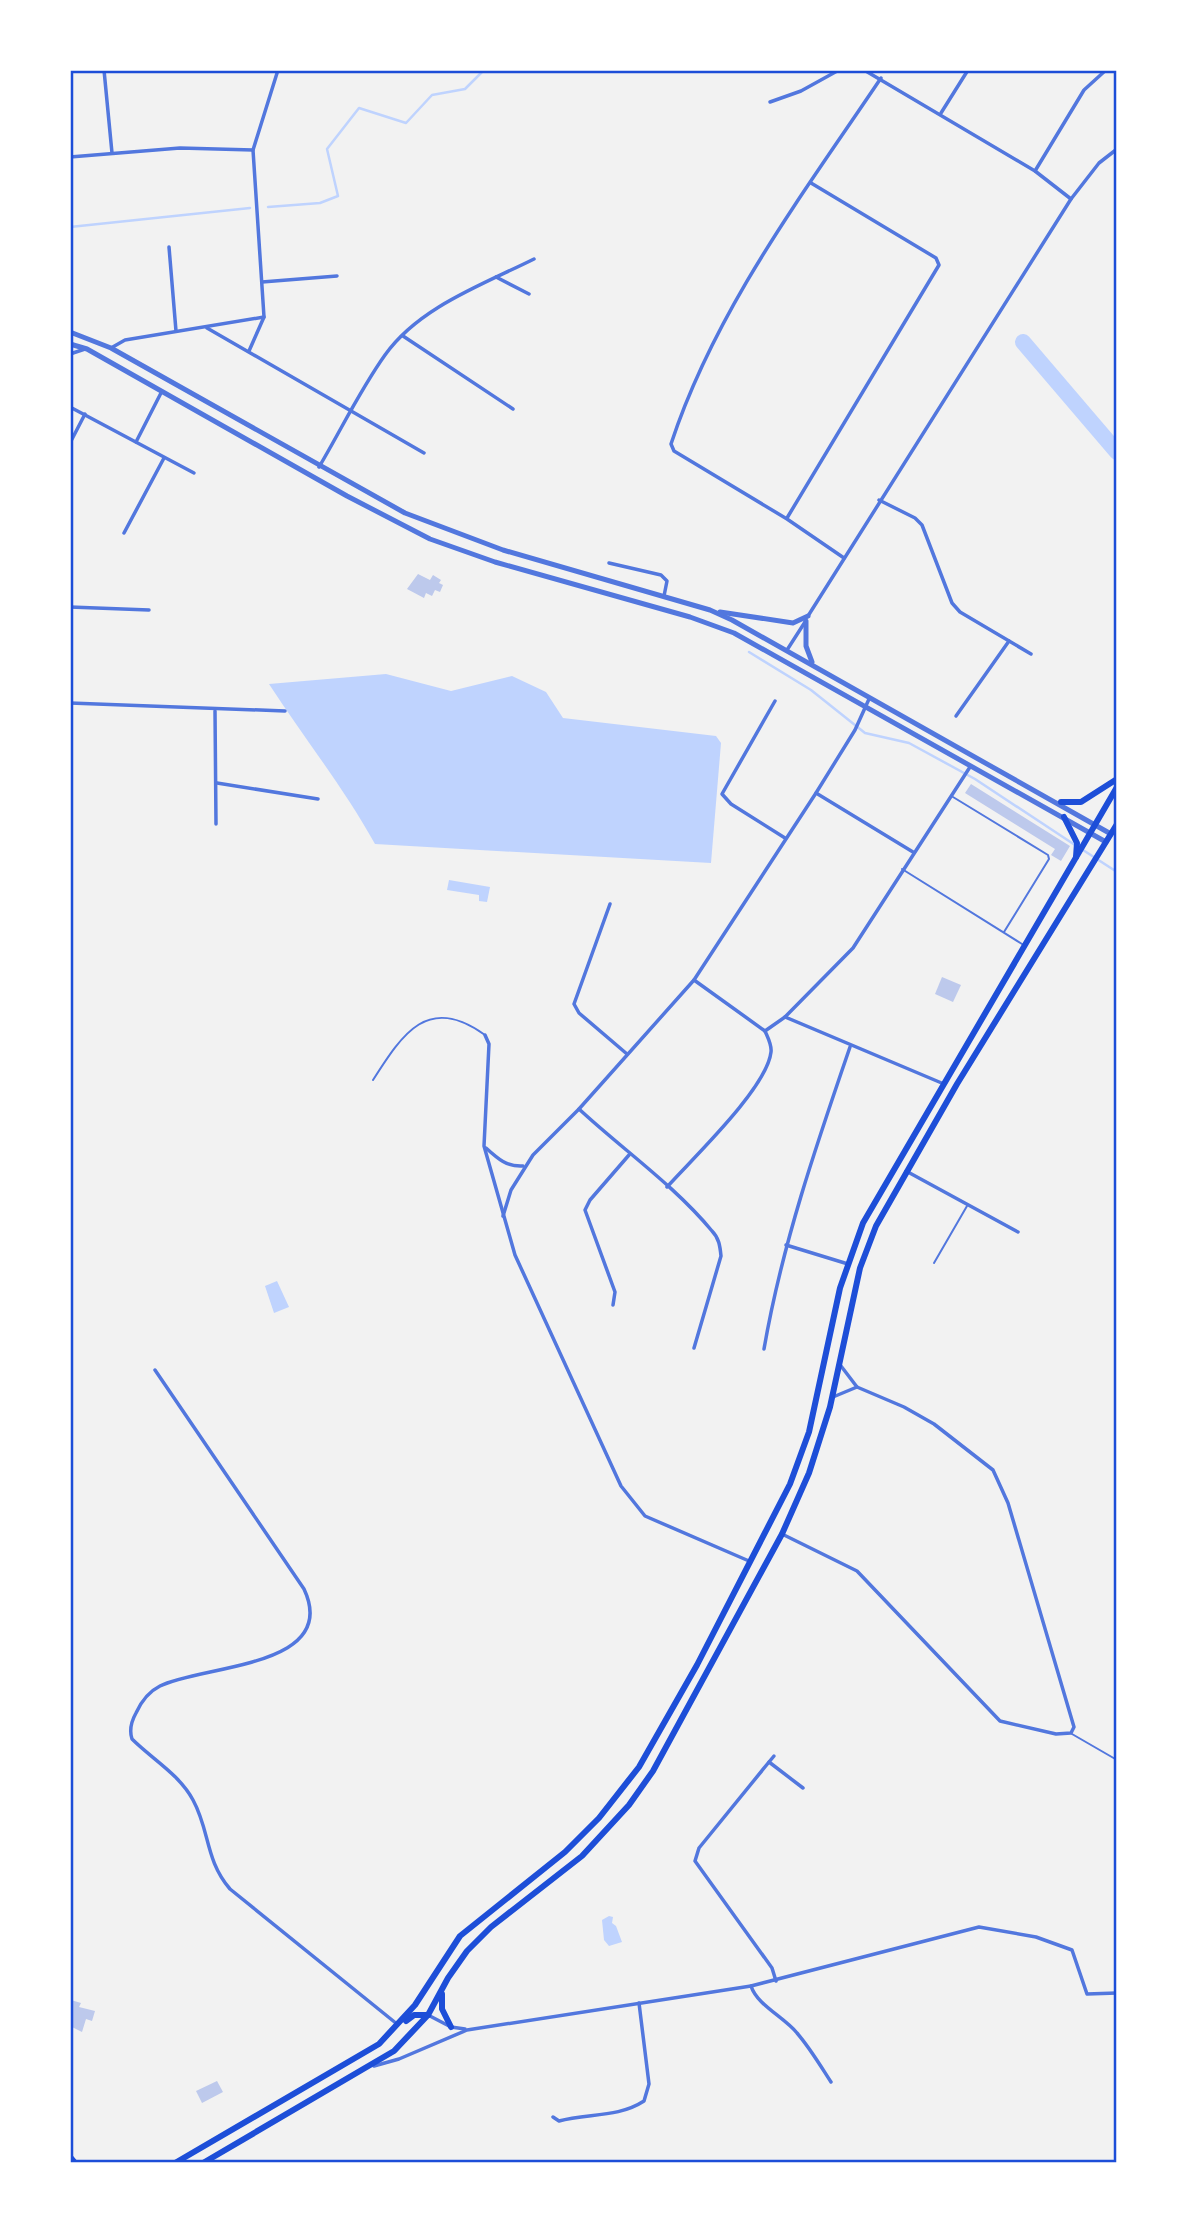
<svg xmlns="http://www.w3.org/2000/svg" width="1187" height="2233" viewBox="0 0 1187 2233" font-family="Commissioner,sans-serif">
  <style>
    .water { fill: #bfd3fe }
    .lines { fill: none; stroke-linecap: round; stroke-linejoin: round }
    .stream { stroke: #bfd3fe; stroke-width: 2.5 }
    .river { stroke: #bfd3fe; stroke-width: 16 }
    .building { fill: #bdc9ec }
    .service { stroke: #5277de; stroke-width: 2 }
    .minor { stroke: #5277de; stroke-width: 3.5 }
    .tertiary { stroke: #5277de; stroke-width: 5 }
    .primary { stroke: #1d4ed8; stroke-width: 6 }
    .neatline { fill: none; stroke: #1d4ed8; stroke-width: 2.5 }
  </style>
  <rect width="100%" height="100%" fill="#f2f2f2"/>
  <g class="water">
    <path d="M386,674L451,691L512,676L546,692L563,718L716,736L721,743L711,863L375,844C344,788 304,738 269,684Z"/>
    <polygon points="449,880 490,887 487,902 479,901 479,895 447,890"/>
    <polygon points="277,1281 289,1307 274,1313 265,1286"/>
    <polygon points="609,1916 613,1917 612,1923 616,1926 622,1942 609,1946 604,1940 602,1920"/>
  </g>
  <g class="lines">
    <g class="stream">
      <polyline points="268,207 320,203 338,196 327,149 359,108 406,123 432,95 465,89 484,70"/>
      <polyline points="70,227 250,208"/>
      <polyline points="749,652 811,690 865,733 909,743 975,779 1075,845"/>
      <polyline points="1083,850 1117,872"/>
    </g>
    <polyline class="river" points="1023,342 1117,452"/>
  </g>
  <g class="building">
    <polygon points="418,574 430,580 433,575 441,580 439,583 443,585 440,592 435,590 432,596 426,593 424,598 407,589"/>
    <polygon points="971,784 1070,846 1061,861 1051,855 1055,849 965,793"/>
    <polygon points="942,977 961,985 953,1002 935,994"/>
    <polygon points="71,2000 81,2003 79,2007 95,2011 92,2021 86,2019 82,2032 70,2026"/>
    <polygon points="217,2081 223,2092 202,2103 196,2091"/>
  </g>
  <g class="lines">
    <g class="service">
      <polyline points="953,797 1048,855 1049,859 1004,932"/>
      <polyline points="902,869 1022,944"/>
      <path d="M373,1080C403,1033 428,994 485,1035"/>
      <polyline points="934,1263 967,1206"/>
      <polyline points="1072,1734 1117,1760"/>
    </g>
    <g class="minor">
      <polyline points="104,70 112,153"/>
      <polyline points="864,70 1035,171 1071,199"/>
      <polyline points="770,102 801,91 839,70"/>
      <polyline points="941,113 968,70"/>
      <polyline points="70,157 180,148 253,150"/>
      <polyline points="1035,171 1084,90 1106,70"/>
      <polyline points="169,247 176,331"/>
      <polyline points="496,277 529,294"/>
      <polyline points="262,282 337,276"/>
      <polyline points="207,328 424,453"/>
      <polyline points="403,336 513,409"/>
      <polyline points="111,348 125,340 264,317"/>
      <polyline points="249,351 264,317 253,150 278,70"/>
      <polyline points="70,354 85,349"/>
      <polyline points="70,407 194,473"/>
      <polyline points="136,442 162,391"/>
      <polyline points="70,443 85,414"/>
      <path d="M319,467C341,430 360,390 385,355C419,307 484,284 534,259"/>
      <polyline points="879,500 915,518 922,525 952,603 960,612 1031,654"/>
      <polyline points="787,518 939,265 936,258 811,183"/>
      <polyline points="124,533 164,458"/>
      <path d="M844,558L787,519L674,451L671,444C715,310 803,194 881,78"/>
      <polyline points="609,563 661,575 667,581 664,596"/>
      <polyline points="70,607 149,610"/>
      <polyline points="808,616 1071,199 1099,163 1117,149"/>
      <polyline points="787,650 805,622"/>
      <polyline points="775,701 722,794 731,804 785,838"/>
      <polyline points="70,703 285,711"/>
      <polyline points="215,711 216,824"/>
      <polyline points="956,716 1009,641"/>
      <polyline points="217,783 318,799"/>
      <polyline points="816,793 913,852"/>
      <polyline points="610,904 574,1004 579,1013 627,1054"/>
      <polyline points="694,980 765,1031"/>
      <polyline points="785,1017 944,1084"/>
      <polyline points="765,1031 785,1017 853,948 970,767"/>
      <polyline points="485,1035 489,1044 484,1146 515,1255 621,1486 645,1516 749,1561"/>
      <path d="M579,1109C622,1149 674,1185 712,1231C719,1238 720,1246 721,1256L694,1348"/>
      <path d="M486,1148C498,1159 507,1167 523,1166"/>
      <polyline points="906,1171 1018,1232"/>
      <path d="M667,1187C693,1158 767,1088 771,1052C772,1045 768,1038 765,1031"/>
      <polyline points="503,1216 511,1190 533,1155 579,1109 694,980 816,793 855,730 869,699"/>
      <polyline points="786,1245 848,1264"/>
      <polyline points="613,1305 615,1292 585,1210 590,1200 629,1155"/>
      <path d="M764,1349C782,1245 816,1146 850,1047"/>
      <path d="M155,1370L304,1589C341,1668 201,1665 160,1686C148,1692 141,1702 136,1713C131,1722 129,1730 132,1739C152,1759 179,1774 193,1800C210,1831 205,1860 230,1889L397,2024"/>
      <polyline points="833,1397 857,1387"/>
      <polyline points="782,1534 857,1571 1000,1721 1056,1734 1071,1733 1074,1727 1008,1503 993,1470 934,1424 904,1407 857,1387 841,1366"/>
      <polyline points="769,1762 774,1756"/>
      <polyline points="776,1981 772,1968 695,1861 699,1848 769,1762 803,1788"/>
      <path d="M751,1986C757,2005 784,2017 797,2033C810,2048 820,2065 831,2082"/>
      <polyline points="428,2015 451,2027 465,2029"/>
      <polyline points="374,2066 399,2059 467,2030 751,1986 979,1927 1036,1937 1072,1950 1087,1994 1117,1993"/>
      <path d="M553,2117L559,2121C587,2113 618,2118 644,2101L649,2084L639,2003"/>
    </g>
    <g class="tertiary">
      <polyline points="70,332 111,348 405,513 503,550 710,610 732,620 1111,834"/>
      <polyline points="70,344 87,349 347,496 430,539 495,562 690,617 734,633 1106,842"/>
      <polyline points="720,612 793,623 808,616"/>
      <polyline points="806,621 806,646 812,662"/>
    </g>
    <g class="primary">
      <polyline points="1061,802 1081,802 1117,779"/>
      <polyline points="1064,817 1077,843 1076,857"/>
      <polyline points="442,1994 442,2009 451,2027"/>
      <polyline points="406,2021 414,2015 428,2015"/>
      <polyline points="70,2157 75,2163"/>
      <polyline points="175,2163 379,2044 415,2005 460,1936 565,1852 599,1818 639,1767 697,1665 790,1484 809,1432 840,1288 863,1223 1117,787"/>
      <polyline points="203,2163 394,2051 428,2015 448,1978 467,1951 491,1927 582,1856 629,1805 653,1771 782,1534 809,1473 830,1407 860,1268 876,1226 957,1084 1117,824"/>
    </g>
  </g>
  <rect width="1187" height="2233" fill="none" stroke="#ffffff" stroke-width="144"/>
  <rect x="72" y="72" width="1043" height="2089" class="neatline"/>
</svg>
